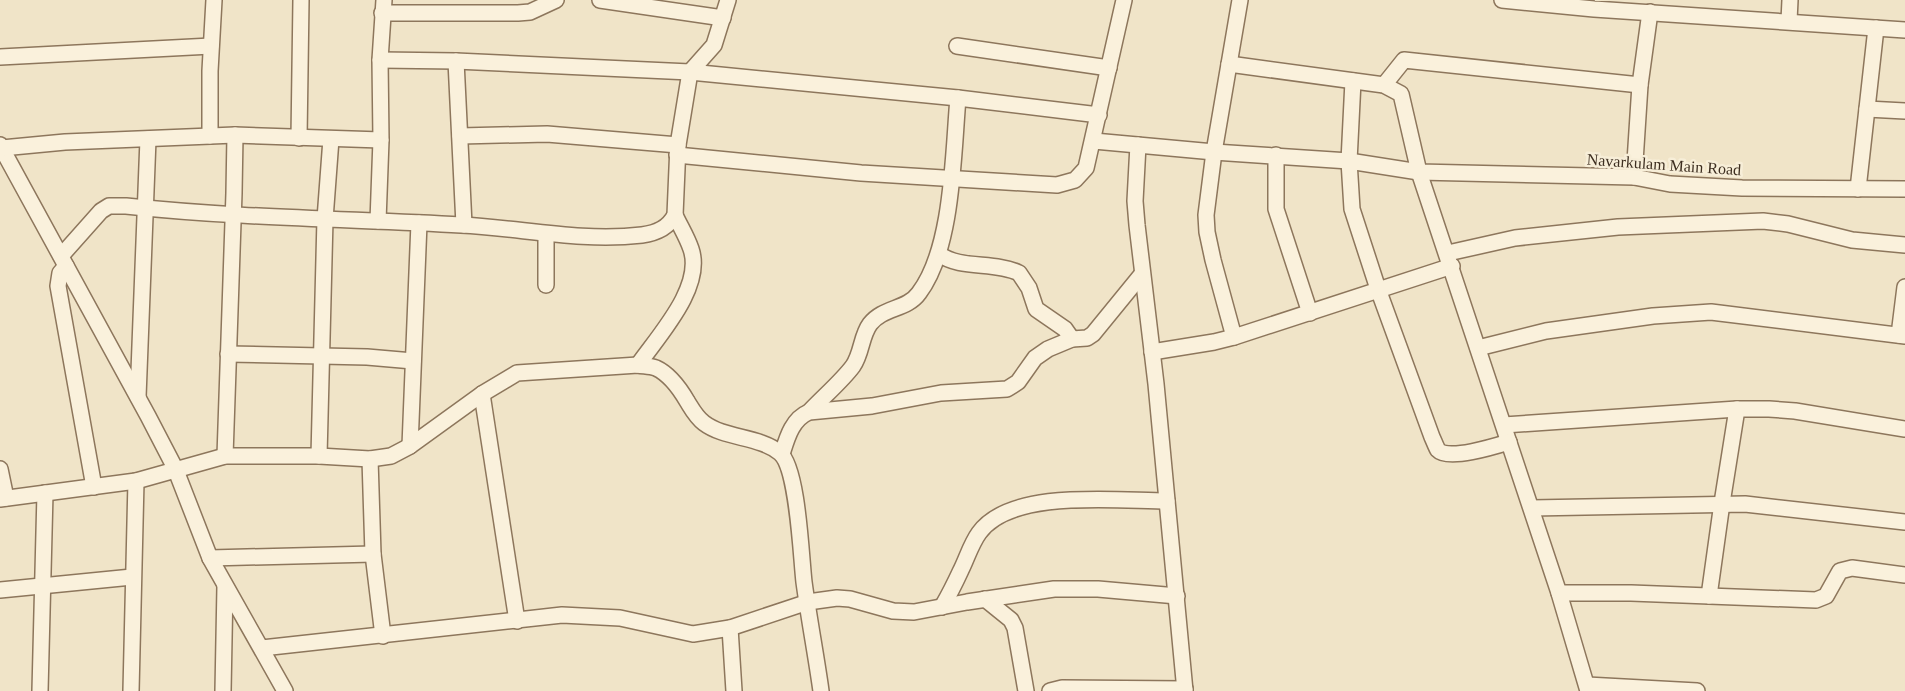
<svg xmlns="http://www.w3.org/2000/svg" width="1905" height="691" viewBox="0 0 1905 691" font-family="Georgia,serif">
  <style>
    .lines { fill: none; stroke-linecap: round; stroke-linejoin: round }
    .minor-casing { stroke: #8d765c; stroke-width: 18 }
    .minor { stroke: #faf1dc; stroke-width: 15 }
    .labels { text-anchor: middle; stroke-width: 5; stroke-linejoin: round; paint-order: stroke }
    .street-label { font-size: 16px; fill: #3d2e20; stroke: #f7eed8 }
  </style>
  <rect width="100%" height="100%" fill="#f0e4c8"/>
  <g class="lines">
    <defs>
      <g id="minor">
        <polyline points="600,0 723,18"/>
        <polyline points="1502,0 1594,9 1905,30"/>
        <polyline points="382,13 518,13 530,12 556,0"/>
        <polyline points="1789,21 1790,0"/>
        <polyline points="957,46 1109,68"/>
        <polyline points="0,57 211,46"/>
        <polyline points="380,60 456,61 690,72 958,98 1099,115"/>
        <polyline points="456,61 464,225"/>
        <polyline points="1229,64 1384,85 1401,94 1419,172 1559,593 1588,691"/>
        <path d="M1353,81L1349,161L1352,209L1378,289L1432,437C1434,441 1436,447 1438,450C1448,461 1496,446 1509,442"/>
        <polyline points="1384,85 1404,60 1640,85"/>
        <polyline points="1867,109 1905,111"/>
        <polyline points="210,136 210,71 214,0"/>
        <polyline points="460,136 547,134 678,145"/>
        <polyline points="299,138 301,0"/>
        <polyline points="1094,141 1214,152 1349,161 1419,172 1634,177 1670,184 1742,188 1905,189"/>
        <polyline points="0,145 148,416 175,468 210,558 285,691"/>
        <polyline points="1138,145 1135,201 1137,225 1156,384 1185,691"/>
        <polyline points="2,148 65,142 235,135 381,140"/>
        <polyline points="677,155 861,173 1057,185 1075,180 1086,168 1124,0"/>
        <polyline points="1276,155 1276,209 1310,313"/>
        <polyline points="1634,177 1640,85 1650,12"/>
        <polyline points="1858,189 1876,28"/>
        <polyline points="378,221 381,140 380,60 384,0"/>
        <polyline points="1448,253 1515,238 1618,227 1763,221 1788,224 1852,240 1905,245"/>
        <path d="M939,254C961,270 994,261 1019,273L1029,288L1036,309L1065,329L1072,339"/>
        <path d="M61,256L101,211L109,206H126C237,218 349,219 461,225C522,228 580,242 642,235C657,233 668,228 675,215L678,145L690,72L714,45L728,0"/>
        <polyline points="66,266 60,273 58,286 94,487"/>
        <polyline points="546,285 546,235"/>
        <polyline points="1899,335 1905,287"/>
        <polyline points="1234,337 1213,260 1207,232 1206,215 1214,152 1240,0"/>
        <polyline points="1478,348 1546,331 1653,316 1711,312 1905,336"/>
        <polyline points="1152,352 1214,342 1234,337 1452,266"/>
        <polyline points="228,354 367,357 413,361"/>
        <path d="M638,365C659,335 704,287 691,249C687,237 680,226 675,215"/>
        <polyline points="482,394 517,621"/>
        <polyline points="138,397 148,139"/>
        <path d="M809,412C822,398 842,381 853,366C862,353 861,336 870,324C883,307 907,310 919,293C953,248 953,154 958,98"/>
        <polyline points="1504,425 1737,409 1769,409 1795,411 1905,429"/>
        <polyline points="410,446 419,223"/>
        <path d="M782,454C787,438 792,419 809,412L872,406L941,393L1007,389L1018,382L1035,358L1048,349L1072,339L1087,338L1093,334L1142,274"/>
        <polyline points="225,456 234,193 235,135"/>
        <polyline points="319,456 325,219 331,139"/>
        <polyline points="370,459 373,554 383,636"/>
        <polyline points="0,469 6,498"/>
        <path d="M0,499L136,481L225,456H319L370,459L391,456L410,446L482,394L517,373L638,365C644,366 651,366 656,368C669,374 680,389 687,401C692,409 696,417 704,423C725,439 760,436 780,453C798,468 801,557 804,582C809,619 816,655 821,691"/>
        <polyline points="1532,508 1745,504 1905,522"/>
        <polyline points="210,558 373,554"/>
        <polyline points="0,590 132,577"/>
        <polyline points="1559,593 1631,593 1816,600 1826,596 1840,571 1852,568 1905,575"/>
        <polyline points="1709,596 1722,503 1737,409"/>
        <polyline points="985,599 1011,620 1015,628 1026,691"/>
        <path d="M942,607C949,595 955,583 961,570C967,558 971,544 979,533C1011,488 1118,501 1167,501"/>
        <polyline points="730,628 734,691"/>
        <polyline points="262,648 562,615 620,618 693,634 730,628 808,602 837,598 850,599 893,611 914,612 967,602 1054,589 1098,589 1177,596"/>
        <polyline points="1587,685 1697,691"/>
        <polyline points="40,691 45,493"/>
        <polyline points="131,691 136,481"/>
        <polyline points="223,691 225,586"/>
        <polyline points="1050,691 1062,688 1185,689"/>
      </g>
    </defs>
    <use href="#minor" class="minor-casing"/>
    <use href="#minor" class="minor"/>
  </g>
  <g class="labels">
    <g class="street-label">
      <text transform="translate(1664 164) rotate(4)" y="6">Navarkulam Main Road</text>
    </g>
  </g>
</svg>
